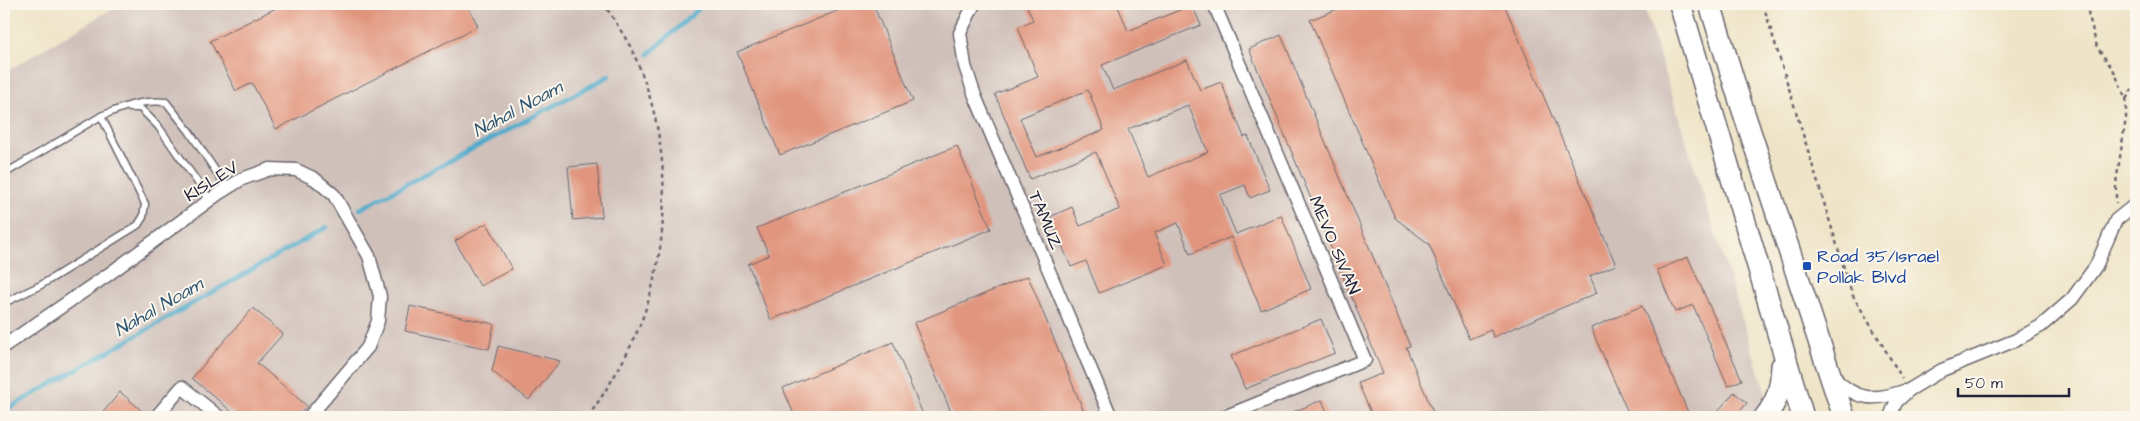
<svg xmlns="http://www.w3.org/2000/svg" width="2140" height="421" viewBox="0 0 2140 421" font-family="'Architects Daughter',sans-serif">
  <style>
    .industrial { fill: #cfc0ba }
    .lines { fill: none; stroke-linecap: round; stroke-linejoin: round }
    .stream { stroke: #4daacb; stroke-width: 4.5 }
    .building { fill: #e1957e; fill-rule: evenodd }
    .service-casing { stroke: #6a666c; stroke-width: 9 }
    .minor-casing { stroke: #6a666c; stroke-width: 15 }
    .trunk-casing { stroke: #6a666c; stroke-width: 24 }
    .path { stroke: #6a666c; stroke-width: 2.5; stroke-dasharray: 4 4; stroke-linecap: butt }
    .service { stroke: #fff; stroke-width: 6 }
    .minor { stroke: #fff; stroke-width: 12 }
    .trunk { stroke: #fff; stroke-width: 21 }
    .rail-casing { stroke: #22223b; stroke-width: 5.5 }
    .rail { stroke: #fbf7ec; stroke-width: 4; stroke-dasharray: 11; stroke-linecap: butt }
    .transit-dot { fill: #1a4fb4; stroke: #fbf7ec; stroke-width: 2 }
    .labels { text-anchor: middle; stroke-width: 4; stroke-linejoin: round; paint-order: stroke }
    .street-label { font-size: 18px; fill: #22223b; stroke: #fbf7ec }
    .transit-label { font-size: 18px; fill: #164399; stroke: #fbf7ec; text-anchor: start }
    .water-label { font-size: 19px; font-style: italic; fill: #335875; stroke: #fbf7ec }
  </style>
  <rect width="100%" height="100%" fill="#fbf7ec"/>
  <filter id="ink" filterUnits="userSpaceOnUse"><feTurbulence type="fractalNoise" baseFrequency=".02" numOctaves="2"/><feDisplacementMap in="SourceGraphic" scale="10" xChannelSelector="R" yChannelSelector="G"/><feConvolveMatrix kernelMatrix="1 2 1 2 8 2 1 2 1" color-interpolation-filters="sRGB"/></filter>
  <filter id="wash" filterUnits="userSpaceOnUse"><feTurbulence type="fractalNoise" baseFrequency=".0096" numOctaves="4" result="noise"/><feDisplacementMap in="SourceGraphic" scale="20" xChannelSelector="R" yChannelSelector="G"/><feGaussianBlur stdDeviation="1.12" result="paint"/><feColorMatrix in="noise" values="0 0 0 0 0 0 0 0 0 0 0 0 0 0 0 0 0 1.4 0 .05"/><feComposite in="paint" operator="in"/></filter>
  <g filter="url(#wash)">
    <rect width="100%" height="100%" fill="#efe4c7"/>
    <polygon class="industrial" points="120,4 1643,4 1773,417 4,417 4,73"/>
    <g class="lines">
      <g class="stream">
        <polyline points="649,54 704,4"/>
        <polyline points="360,209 609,76"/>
        <polyline points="4,411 327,227"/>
      </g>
    </g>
    <g id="blocks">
      <g class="building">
        <polygon points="284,4 467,4 478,26 276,129 252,83 236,91 210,41"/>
        <polygon points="854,4 873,4 913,101 780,155 737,52"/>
        <path d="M1026,4H1117L1128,31L1192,5L1201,25L1102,65L1113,90L1187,60L1200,90L1221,82L1244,137L1248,136L1270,190L1250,198L1245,185L1220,195L1236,234L1281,215L1311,289L1261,310L1231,237L1190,254L1178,223L1154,233L1167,265L1099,293L1086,261L1071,267L1050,217L1072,207L1080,226L1120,209L1096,152L1030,179L995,94L1038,77L1018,27L1033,20ZM1088,90L1104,130L1037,157L1020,118ZM1188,105L1208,152L1148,177L1128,129Z"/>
        <polygon points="1350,4 1504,4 1616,265 1590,276 1597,293 1493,337 1491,330 1469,339 1429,244 1395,218 1310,20"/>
        <polygon points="1281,35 1410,346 1406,347 1435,417 1373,417 1358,383 1383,373 1249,49"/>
        <polygon points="957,146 991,229 771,320 748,264 769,255 757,228"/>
        <polygon points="597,164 602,217 573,220 568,167"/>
        <polygon points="487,223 512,269 480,286 455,241"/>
        <polygon points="1688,257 1742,380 1728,386 1693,305 1675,312 1657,270"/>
        <polygon points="1028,276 1086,417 953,417 914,323"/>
        <polygon points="410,306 494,324 489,349 405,331"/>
        <polygon points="1642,306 1690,417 1630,417 1591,328"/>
        <polygon points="253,308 283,334 257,363 307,406 297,417 238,417 192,378"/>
        <polygon points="1321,319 1335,353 1245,389 1231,356"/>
        <polygon points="893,342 924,417 795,417 783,388"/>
        <polygon points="498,346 560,361 529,400 492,371"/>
        <polygon points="120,392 148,416 148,417 99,417"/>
        <polygon points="1734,392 1747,403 1735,417 1713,417"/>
        <polygon points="1322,400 1329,417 1281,417"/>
      </g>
    </g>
  </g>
  <g filter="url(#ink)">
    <use href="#blocks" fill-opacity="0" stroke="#6a666c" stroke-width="1"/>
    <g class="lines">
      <defs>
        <g id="service">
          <polyline points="130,108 140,108 158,126 210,200"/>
          <polyline points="4,174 101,116"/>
          <path d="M4,303L41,285L138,225L143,217L145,204L101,116C124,107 141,99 166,102L189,131L227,188"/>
        </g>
        <g id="minor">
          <polyline points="974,4 960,33 965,66 975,96 1111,417"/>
          <polyline points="1214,4 1365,360 1224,417"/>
          <polyline points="4,346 109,274 218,194 242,179 270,169 296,170 315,179 334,195 369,256 380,296 378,321 368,347 309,417"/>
          <path d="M1834,378C1857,401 1874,401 1904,391"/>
          <polyline points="156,417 182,387 219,417"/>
          <polyline points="1890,417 1896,402 1909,390 1942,370 2016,340 2041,326 2072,299 2096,266 2116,220 2136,204"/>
        </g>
        <g id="trunk">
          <polyline points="1680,4 1803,417"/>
          <polyline points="1710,4 1737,92 1844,417"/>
          <path d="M1765,417C1778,401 1781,386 1782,366"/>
        </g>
      </defs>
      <use href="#service" class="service-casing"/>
      <use href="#minor" class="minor-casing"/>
      <use href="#trunk" class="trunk-casing"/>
      <g class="path">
        <polyline points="1763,4 1852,294 1902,378"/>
        <polyline points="2086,4 2097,47 2114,71 2126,99 2126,118 2116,183 2116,203"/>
        <polyline points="2126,99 2136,83"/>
        <path d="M588,417C610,385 631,351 644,314C674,229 670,127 630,46C622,32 613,18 604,4"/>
      </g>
      <use href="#service" class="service"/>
      <use href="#minor" class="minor"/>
      <use href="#trunk" class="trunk"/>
      <defs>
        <polyline id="rail" points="4,6 8,4"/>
      </defs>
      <use href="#rail" class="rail-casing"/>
      <use href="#rail" class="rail"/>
    </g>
  </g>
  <rect class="transit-dot" x="1802" y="261" width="10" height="10" rx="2.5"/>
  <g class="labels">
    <g class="street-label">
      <text transform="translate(211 181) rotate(-32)" y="6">KISLEV</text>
      <text transform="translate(1046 220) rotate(67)" y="6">TAMUZ</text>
      <text transform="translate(1335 245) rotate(67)" y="6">MEVO SIVAN</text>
    </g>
    <g class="transit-label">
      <text x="1817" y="262">Road 35/Israel<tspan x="1817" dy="21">Pollak Blvd</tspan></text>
    </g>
    <g class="water-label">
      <text transform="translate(517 108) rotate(-28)" y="7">Nahal Noam</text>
      <text transform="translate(158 306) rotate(-30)" y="7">Nahal Noam</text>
    </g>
  </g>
  <rect width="2140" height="421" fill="none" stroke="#fbf7ec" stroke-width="20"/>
  <path d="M1958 388v8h111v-8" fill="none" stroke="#22223b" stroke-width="2.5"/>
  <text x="1965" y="388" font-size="15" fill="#22223b" stroke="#fbf7ec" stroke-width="4" paint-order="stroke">50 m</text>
</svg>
